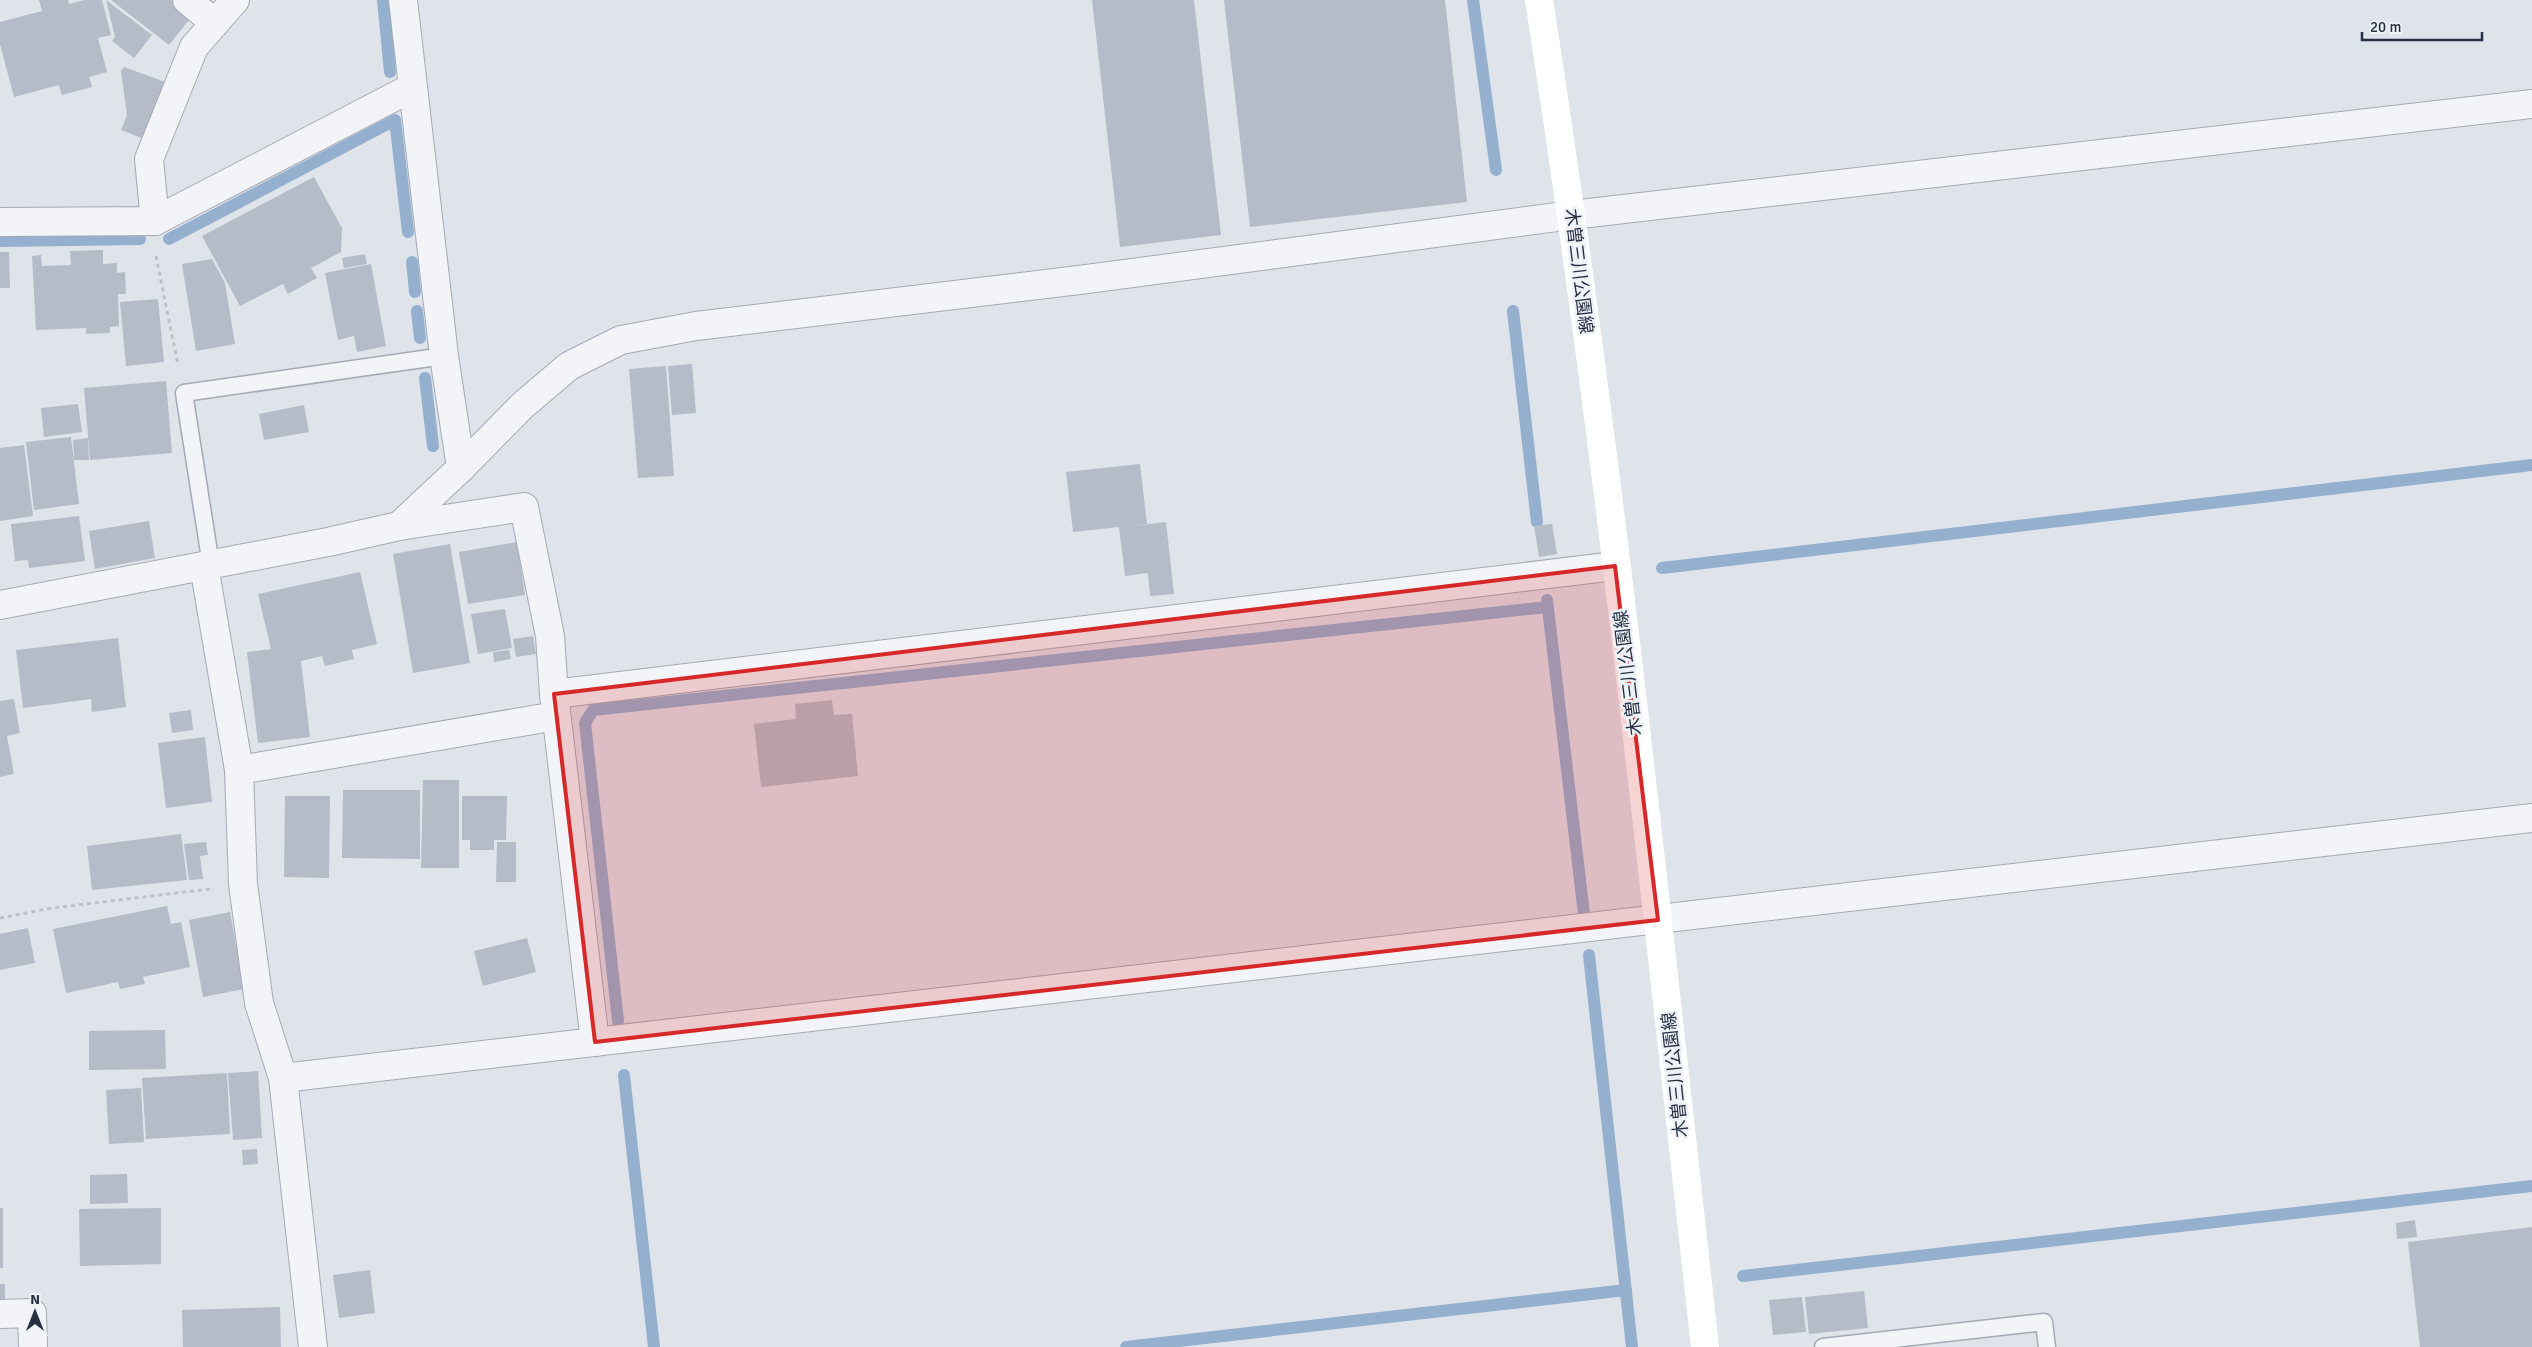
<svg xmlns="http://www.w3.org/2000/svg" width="2532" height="1347" viewBox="0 0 2532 1347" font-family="Signika,'Noto Sans JP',sans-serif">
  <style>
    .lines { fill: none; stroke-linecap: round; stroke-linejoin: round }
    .stream { stroke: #95b0ce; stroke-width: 12 }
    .building { fill: #b5bcc8 }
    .service-casing { stroke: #a4aab5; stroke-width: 19 }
    .minor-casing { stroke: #a4aab5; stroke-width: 30 }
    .tertiary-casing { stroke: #a4aab5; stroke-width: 30 }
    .path { stroke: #bdc1c9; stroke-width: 3; stroke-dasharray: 4 4; stroke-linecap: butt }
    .service { stroke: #f2f4f8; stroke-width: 16 }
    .minor { stroke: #f2f4f8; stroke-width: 28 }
    .tertiary { stroke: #f2f4f8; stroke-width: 28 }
    .secondary { stroke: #fff; stroke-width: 28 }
    .marked { fill: #d62828; fill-opacity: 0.2; stroke: #d62828; stroke-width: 4; stroke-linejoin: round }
    .labels { text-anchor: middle; stroke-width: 5; stroke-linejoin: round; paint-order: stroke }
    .street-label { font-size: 18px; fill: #263043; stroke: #eef2f7 }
  </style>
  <rect width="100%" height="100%" fill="#dfe3ea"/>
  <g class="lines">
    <g class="stream">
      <polyline points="383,0 390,72"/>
      <polyline points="1473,0 1496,170"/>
      <polyline points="169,239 395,120 408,232"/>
      <polyline points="0,241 140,239"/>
      <polyline points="412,262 415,292"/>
      <polyline points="417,311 420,338"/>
      <polyline points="1513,311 1537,522"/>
      <polyline points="425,378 433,446"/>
      <polyline points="1662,568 2532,465"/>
      <polyline points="1547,600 1584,914"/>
      <polyline points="1589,955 1632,1347"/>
      <polyline points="618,1021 585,723 593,710 1547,607"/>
      <polyline points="624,1075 654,1347"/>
      <polyline points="1743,1276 2532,1186"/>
      <polyline points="1126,1347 1626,1290"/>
    </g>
  </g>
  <g class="building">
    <polygon points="39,0 68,0 69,4 85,0 102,0 111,35 98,38 107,72 89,77 92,87 62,95 59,85 14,97 0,44 0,22 42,11"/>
    <polygon points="106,0 152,35 134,58 112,41 115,37"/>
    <polygon points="111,0 171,0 192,16 169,45"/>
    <polygon points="1092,0 1194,0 1221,235 1120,247"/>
    <polygon points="1224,0 1445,0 1467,202 1250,227"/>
    <polygon points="124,67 165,82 144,139 121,130 127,115 121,71"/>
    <polygon points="314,177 342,228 341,252 311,268 317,278 288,294 283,284 240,306 202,236"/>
    <polygon points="103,250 103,264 117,263 117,273 125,272 126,294 118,294 119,326 110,327 110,333 86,334 86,328 36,330 32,256 41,255 42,266 71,265 70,251"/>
    <polygon points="0,252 9,252 10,288 0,288"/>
    <polygon points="365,254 367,264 344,268 342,258"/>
    <polygon points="212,259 225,283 235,344 196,351 182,264"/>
    <polygon points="371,264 386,346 357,352 354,336 338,340 325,273"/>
    <polygon points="158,299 164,362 126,366 120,302"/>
    <polygon points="692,364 696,413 672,415 668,366"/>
    <polygon points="666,366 674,476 638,478 629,369"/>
    <polygon points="166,381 172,453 90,460 84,388"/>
    <polygon points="78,404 82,432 44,437 41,408"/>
    <polygon points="304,405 309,432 264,440 259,414"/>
    <polygon points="71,437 79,504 34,510 26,442"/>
    <polygon points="88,438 89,460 74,460 73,440"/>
    <polygon points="24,445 33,516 0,521 0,448"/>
    <polygon points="1140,464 1147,524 1125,527 1166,522 1174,594 1150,596 1148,573 1125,576 1119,527 1073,532 1066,472"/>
    <polygon points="79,516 85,561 29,568 28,560 15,561 11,524"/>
    <polygon points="149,521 155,558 95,569 89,531"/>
    <polygon points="1552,524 1557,554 1539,557 1534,526"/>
    <polygon points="517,542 525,595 468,604 459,552"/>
    <polygon points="450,544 470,663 413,673 393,554"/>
    <polygon points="360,572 377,644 352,650 354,659 325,666 322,656 301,661 310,737 258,743 247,652 271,649 258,594"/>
    <polygon points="505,609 512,648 478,654 471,614"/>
    <polygon points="533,636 536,654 516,657 513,639"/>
    <polygon points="118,638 126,707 92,712 91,699 23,708 16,650"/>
    <polygon points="509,650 511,659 494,662 493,652"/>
    <polygon points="14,699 20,733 7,736 14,774 0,777 0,701"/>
    <polygon points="832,700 834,715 852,714 858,776 761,787 754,724 796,719 795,704"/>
    <polygon points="191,710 193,730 172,733 169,713"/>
    <polygon points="205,737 212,802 166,808 158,743"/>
    <polygon points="423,780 459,780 459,868 421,868"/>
    <polygon points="343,790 420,790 420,859 342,858"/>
    <polygon points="285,796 330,796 329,878 284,877"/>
    <polygon points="462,796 507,796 506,840 494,840 494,850 470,850 470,840 462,840"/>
    <polygon points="181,834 187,880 92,890 87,846"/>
    <polygon points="206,842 208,855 200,856 203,879 189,880 184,844"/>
    <polygon points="497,842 516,842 516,882 496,882"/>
    <polygon points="167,906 171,924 181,922 190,967 143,977 145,984 120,989 118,982 66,993 53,929"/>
    <polygon points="230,912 244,989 203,997 189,920"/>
    <polygon points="28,928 35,963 0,970 0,934"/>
    <polygon points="527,938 536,972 483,986 474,951"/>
    <polygon points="165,1030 166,1069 89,1070 89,1031"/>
    <polygon points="258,1071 262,1138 233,1140 228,1073"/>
    <polygon points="227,1073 230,1134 146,1139 142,1078"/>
    <polygon points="141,1088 144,1142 109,1144 106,1090"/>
    <polygon points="257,1149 258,1164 243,1165 242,1150"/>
    <polygon points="127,1174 128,1203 90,1204 90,1175"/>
    <rect x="0" y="1208" width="3" height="60"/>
    <polygon points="161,1208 161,1264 80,1266 79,1209"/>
    <polygon points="2415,1220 2417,1237 2397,1239 2396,1223"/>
    <polygon points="2532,1227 2532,1347 2420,1347 2408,1242"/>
    <polygon points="370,1270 375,1313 339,1318 333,1275"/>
    <polygon points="0,1284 5,1284 5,1306 0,1307"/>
    <polygon points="1864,1291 1868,1328 1809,1334 1805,1297"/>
    <polygon points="1802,1297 1806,1332 1773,1335 1769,1300"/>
    <polygon points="280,1307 281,1347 183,1347 182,1310"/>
  </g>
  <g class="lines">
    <defs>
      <g id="service">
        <polyline points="211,565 184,393 444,356"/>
        <polyline points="1823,1347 2044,1322 2047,1347"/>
      </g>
      <g id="minor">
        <polyline points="187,0 215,23"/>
        <polyline points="1572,215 2532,104"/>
        <polyline points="155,221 149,159 194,47 235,0"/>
        <polyline points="0,222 155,221 413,87"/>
        <polyline points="399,526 524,507 550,636 554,694 1615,566"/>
        <polyline points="204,566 239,770 243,884 259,1003 283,1078 313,1347"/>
        <polyline points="0,605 328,542 399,526 461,468 444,356 403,0"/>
        <polyline points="554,694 595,1042"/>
        <polyline points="239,770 556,716"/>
        <polyline points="283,1078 2532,818"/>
        <polyline points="0,1314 32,1313 33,1347"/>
      </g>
      <polyline id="tertiary" points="461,468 522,406 569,366 621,340 696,326 1079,280 1572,215"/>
    </defs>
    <use href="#service" class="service-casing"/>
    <use href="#minor" class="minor-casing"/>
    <use href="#tertiary" class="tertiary-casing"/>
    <g class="path">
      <polyline points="156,256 178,365"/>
      <polyline points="0,918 52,908 210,889"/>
    </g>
    <use href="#service" class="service"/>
    <use href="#minor" class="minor"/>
    <use href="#tertiary" class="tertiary"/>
    <path class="secondary" d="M1539,0C1609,447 1655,897 1705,1347"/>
  </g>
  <path class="marked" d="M1615,566L1658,920L595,1042L554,694Z"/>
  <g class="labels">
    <g class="street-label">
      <text transform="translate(1579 271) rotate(83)" y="6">木曽三川公園線</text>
      <text transform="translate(1628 673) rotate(-97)" y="6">木曽三川公園線</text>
      <text transform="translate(1675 1075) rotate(-96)" y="6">木曽三川公園線</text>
    </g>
  </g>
  <g transform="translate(35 1312)" stroke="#eef2f7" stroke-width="4" paint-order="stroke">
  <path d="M0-4L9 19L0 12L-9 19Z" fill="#263043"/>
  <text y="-8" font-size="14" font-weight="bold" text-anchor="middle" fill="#263043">N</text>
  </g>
  <path d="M2362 32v8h120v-8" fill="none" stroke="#263043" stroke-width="2.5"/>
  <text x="2370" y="32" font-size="15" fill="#263043" stroke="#eef2f7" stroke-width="4" paint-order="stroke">20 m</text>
</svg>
